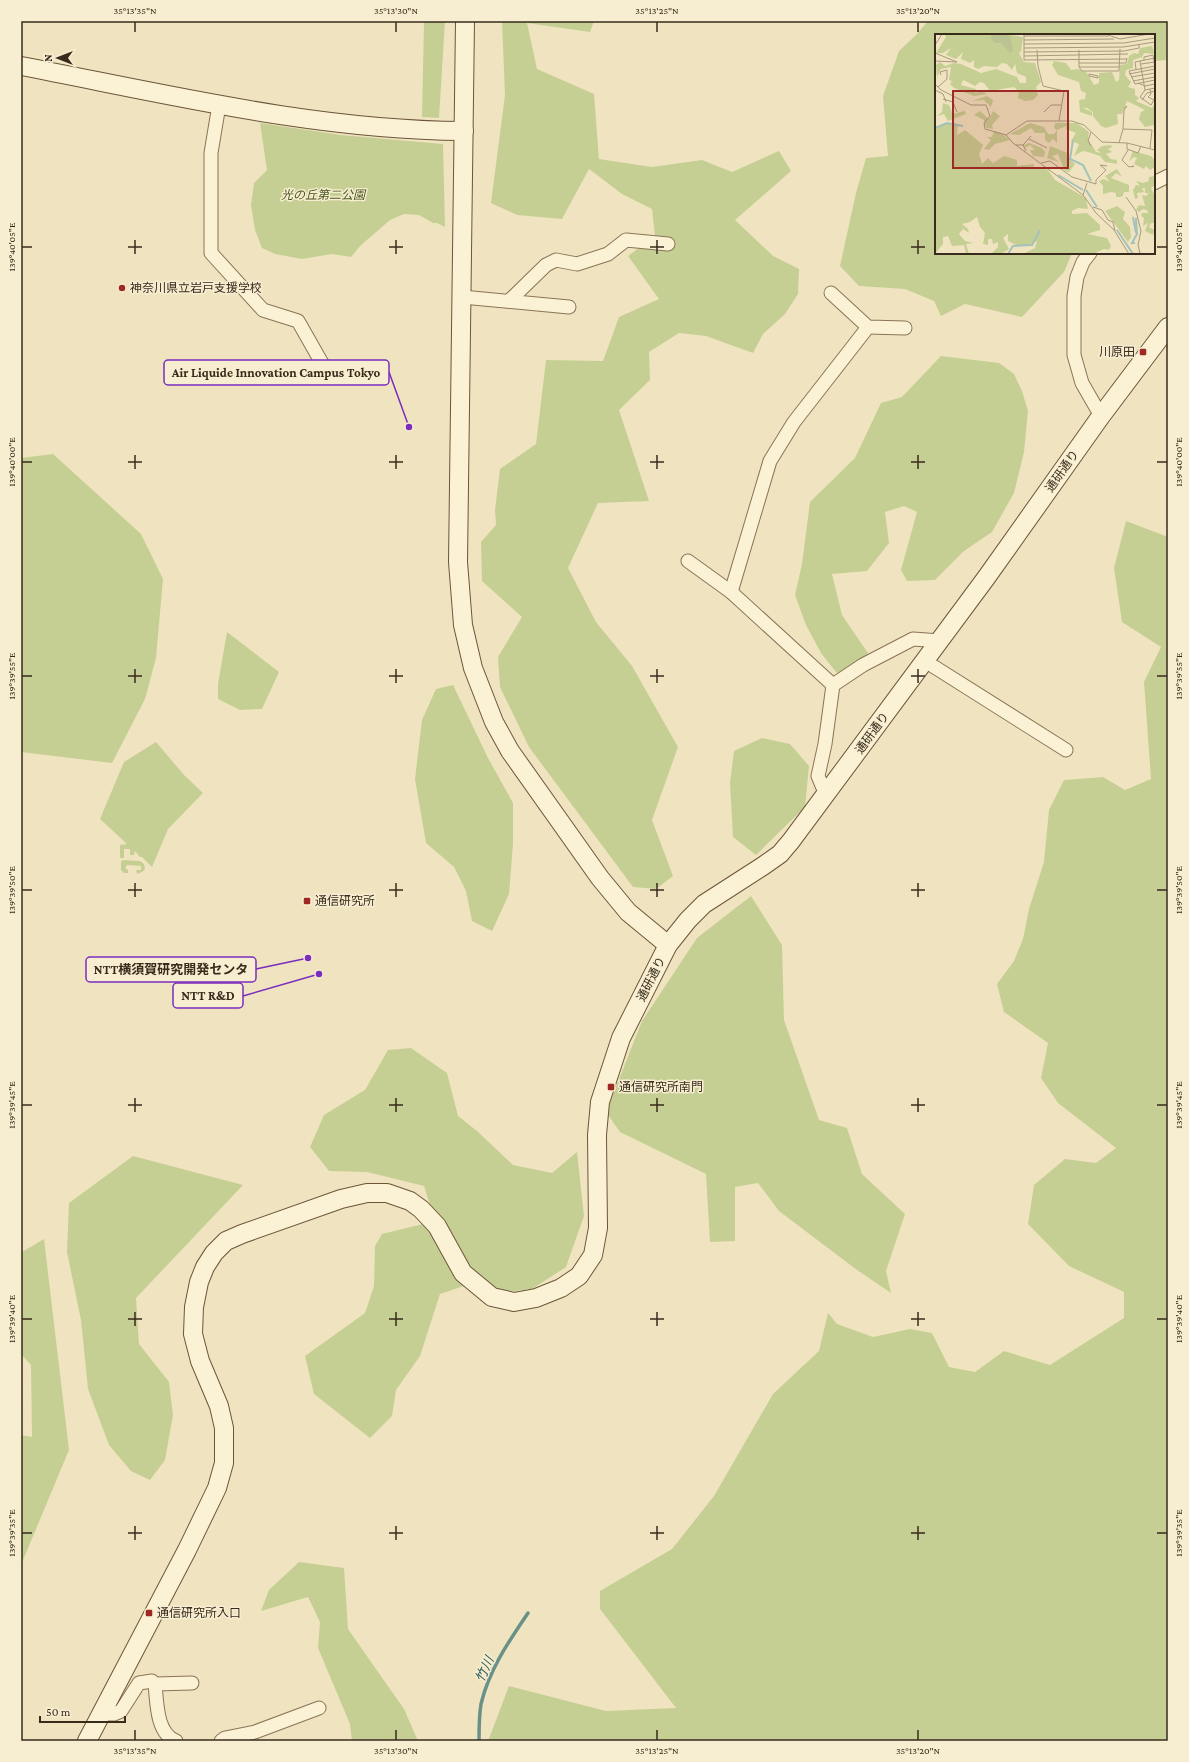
<svg xmlns="http://www.w3.org/2000/svg" width="1189" height="1762" viewBox="0 0 1189 1762" font-family="'Crimson Pro','Noto Sans JP',serif">
  <style>
    .green { fill: #c6cf93 }
    .lines { fill: none; stroke-linecap: round; stroke-linejoin: round }
    .stream { stroke: #6a9188; stroke-width: 3.5 }
    .street-casing { stroke: #8a7457; stroke-width: 15 }
    .secondary-casing { stroke: #6c553a; stroke-width: 20 }
    .street { stroke: #fbf1d4; stroke-width: 13 }
    .secondary { stroke: #fbf1d4; stroke-width: 18 }
    .ticks { fill: none; stroke: #392b1c; stroke-width: 1.5 }
    .poi-dot { fill: #9d2824; stroke: #f7edd0; stroke-width: 1.5 }
    .labels { text-anchor: middle; stroke-width: 3; stroke-linejoin: round; paint-order: stroke }
    .park-label { font-size: 12px; font-style: italic; fill: #475722; stroke: #f7edd0 }
    .poi-label { font-size: 12px; fill: #392b1c; stroke: #f7edd0; text-anchor: start }
    .street-label { font-size: 12px; fill: #392b1c; stroke: #f7edd0 }
    .water-label { font-size: 13px; font-style: italic; fill: #2b5a59; stroke: #f7edd0 }
    .inset-river { fill: none; stroke: #a3c2ba; stroke-width: 2 }
    .inset-road { fill: none; stroke: #a79a7e; stroke-width: 1 }
    .view { fill: #9d2824; fill-opacity: 0.15; stroke: #9d2824; stroke-width: 2 }
    .inset-edge { fill: none; stroke: #392b1c; stroke-width: 2 }
    .leader { fill: none; stroke: #7b2cbf; stroke-width: 1.5 }
    .callout-dot { fill: #7b2cbf; stroke: #f7edd0; stroke-width: 1.5 }
    .callout { fill: #f7edd0; stroke: #7b2cbf; stroke-width: 1.5 }
    .callout-label { font-size: 13px; text-anchor: middle; font-weight: bold; fill: #392b1c }
    .neatline { fill: none; stroke: #392b1c; stroke-width: 1.5 }
    .ticks-label { font-size: 10px; text-anchor: middle; fill: #392b1c }
  </style>
  <rect width="100%" height="100%" fill="#f0e4c0"/>
  <g class="green">
    <polygon points="424,21 445,21 439,118 422,117"/>
    <polygon points="502,21 594,21 590,32 527,23 537,69 594,94 599,159 652,167 702,160 732,172 779,151 791,171 735,220 773,256 799,269 798,294 785,314 763,334 753,353 706,336 679,333 649,352 650,380 619,410 649,501 598,503 568,568 596,622 632,666 678,747 652,820 673,876 656,889 633,887 529,747 500,687 498,657 522,617 482,581 481,542 496,525 495,510 500,469 536,444 546,360 603,361 619,317 659,299 628,256 655,236 652,209 622,194 589,169 562,219 517,215 491,203 505,95"/>
    <polygon points="928,21 1168,21 1168,60 1154,61 1154,35 936,35 936,253 1072,253 1064,272 1022,317 965,304 941,316 934,301 905,289 859,286 840,266 856,193 866,158 888,156 883,96 899,51 916,35"/>
    <polygon points="260,123 341,135 443,144 445,227 437,223 433,223 419,215 404,214 390,220 360,246 351,257 332,254 302,259 275,254 262,248 255,230 251,205 254,183 267,170"/>
    <polygon points="941,356 999,363 1014,374 1022,391 1028,411 1024,452 1014,493 992,532 964,551 935,580 907,581 901,570 917,512 904,506 885,512 889,543 867,571 832,574 842,615 874,662 855,679 836,672 821,653 806,625 795,595 802,564 810,502 855,458 881,403 902,397"/>
    <polygon points="53,454 141,534 163,579 156,658 145,699 112,763 21,752 21,458"/>
    <polygon points="1126,521 1168,537 1168,1741 488,1741 509,1686 606,1711 676,1708 600,1609 600,1591 672,1549 714,1496 773,1394 819,1351 828,1313 837,1324 873,1337 910,1329 932,1333 949,1367 975,1372 1004,1351 1050,1365 1124,1318 1124,1292 1069,1266 1028,1224 1034,1185 1065,1159 1096,1163 1116,1148 1058,1103 1041,1078 1048,1043 1004,1012 997,984 1014,961 1023,939 1029,909 1044,862 1049,810 1064,780 1103,777 1125,790 1151,779 1144,682 1161,647 1122,622 1114,568"/>
    <polygon points="227,632 279,672 262,709 240,710 218,699 218,684"/>
    <polygon points="453,685 488,758 513,803 513,844 509,894 492,931 472,921 466,891 454,867 426,843 415,779 422,720 436,689"/>
    <polygon points="762,738 790,744 809,766 805,807 756,855 733,837 730,783 734,751"/>
    <polygon points="156,742 184,775 203,793 168,829 152,867 142,857 140,857 135,851 134,855 130,855 130,849 124,849 124,858 120,858 120,845 127,844 100,819 124,762"/>
    <polygon points="123,860 140,861 144,864 145,869 142,872 137,874 136,870 141,870 141,866 127,865 125,868 128,870 128,873 124,873 121,870 121,862"/>
    <polygon points="751,896 782,945 784,1020 819,1120 847,1128 862,1174 905,1214 886,1271 891,1293 857,1270 779,1211 758,1183 735,1187 735,1241 710,1242 706,1174 620,1132 606,1112 642,1021 697,938"/>
    <polygon points="411,1048 447,1073 458,1116 477,1131 513,1165 552,1173 577,1152 584,1216 566,1267 532,1289 496,1293 473,1283 440,1294 420,1356 396,1390 392,1416 370,1438 314,1394 305,1356 365,1313 374,1286 375,1246 382,1234 435,1221 424,1186 367,1172 329,1171 310,1147 324,1115 365,1090 388,1050"/>
    <polygon points="133,1156 243,1185 136,1298 139,1344 169,1382 173,1415 165,1460 150,1480 131,1471 109,1445 88,1389 81,1320 67,1252 69,1203"/>
    <polygon points="44,1239 69,1450 21,1565 21,1435 32,1437 31,1365 21,1354 21,1255 22,1252"/>
    <polygon points="299,1562 344,1568 348,1629 404,1709 418,1741 352,1741 350,1724 318,1648 320,1622 308,1597 261,1611 269,1590"/>
  </g>
  <g class="lines">
    <path class="stream" d="M479,1741C479,1729 479,1716 481,1704C489,1670 509,1641 528,1613"/>
    <defs>
      <g id="street">
        <polyline points="219,105 211,153 211,253 263,310 298,321 327,372"/>
        <polyline points="1154,183 1168,176"/>
        <polyline points="1090,253 1083,262 1077,277 1074,296 1074,355 1082,383 1101,416"/>
        <polyline points="831,293 868,327 905,328"/>
        <polyline points="462,297 569,307"/>
        <polyline points="509,301 546,265 556,260 577,264 608,254 626,240 668,244"/>
        <polyline points="688,561 731,592 833,685"/>
        <polyline points="731,592 770,461 794,422 868,327"/>
        <polyline points="925,661 1066,750"/>
        <polyline points="826,795 818,776 825,744 833,685 863,665 913,639 940,641"/>
        <path d="M155,1684C157,1702 156,1733 176,1741"/>
        <polyline points="102,1714 114,1714 121,1711 139,1683 152,1681 155,1684 192,1683"/>
        <polyline points="221,1741 225,1738 255,1732 319,1708"/>
      </g>
      <g id="secondary">
        <polyline points="465,21 458,562 463,625 473,668 494,722 510,751 600,878 628,912 668,945"/>
        <path d="M21,66C167,94 314,130 464,131"/>
        <polyline points="87,1741 187,1550 217,1488 224,1463 224,1428 219,1406 200,1361 193,1334 194,1307 199,1282 205,1267 214,1253 226,1241 242,1234 341,1199 367,1193 387,1193 410,1201 421,1209 437,1226 463,1273 492,1297 514,1302 536,1298 561,1288 579,1276 593,1255 598,1228 597,1135 600,1102 621,1038 668,945 688,920 704,904 763,866 780,854 791,841 986,578 1101,416 1168,327"/>
      </g>
    </defs>
    <use href="#street" class="street-casing"/>
    <use href="#secondary" class="secondary-casing"/>
    <use href="#street" class="street"/>
    <use href="#secondary" class="secondary"/>
  </g>
  <path class="ticks" d="M135,22V32M396,22V32M657,22V32M918,22V32M135,240V254M396,240V254M657,240V254M918,240V254M22,247H32M128,247H142M389,247H403M650,247H664M911,247H925M1157,247H1167M135,455V469M396,455V469M657,455V469M918,455V469M22,462H32M128,462H142M389,462H403M650,462H664M911,462H925M1157,462H1167M135,669V683M396,669V683M657,669V683M918,669V683M22,676H32M128,676H142M389,676H403M650,676H664M911,676H925M1157,676H1167M135,883V897M396,883V897M657,883V897M918,883V897M22,890H32M128,890H142M389,890H403M650,890H664M911,890H925M1157,890H1167M135,1098V1112M396,1098V1112M657,1098V1112M918,1098V1112M22,1105H32M128,1105H142M389,1105H403M650,1105H664M911,1105H925M1157,1105H1167M135,1312V1326M396,1312V1326M657,1312V1326M918,1312V1326M22,1319H32M128,1319H142M389,1319H403M650,1319H664M911,1319H925M1157,1319H1167M135,1526V1540M396,1526V1540M657,1526V1540M918,1526V1540M22,1533H32M128,1533H142M389,1533H403M650,1533H664M911,1533H925M1157,1533H1167M135,1730V1740M396,1730V1740M657,1730V1740M918,1730V1740"/>
  <g class="poi-dot">
    <circle cx="122" cy="288" r="4"/>
    <rect x="1139" y="348" width="8" height="8" rx="2"/>
    <rect x="303" y="897" width="8" height="8" rx="2"/>
    <rect x="607" y="1083" width="8" height="8" rx="2"/>
    <rect x="145" y="1609" width="8" height="8" rx="2"/>
  </g>
  <g class="labels">
    <g class="park-label">
      <text x="323" y="199">光の丘第二公園</text>
    </g>
    <g class="poi-label">
      <text x="130" y="292">神奈川県立岩戸支援学校</text>
      <text x="1135" y="356" text-anchor="end">川原田</text>
      <text x="315" y="905">通信研究所</text>
      <text x="619" y="1091">通信研究所南門</text>
      <text x="157" y="1617">通信研究所入口</text>
    </g>
    <g class="street-label">
      <text transform="translate(1062 471) rotate(-55)" y="4">通研通り</text>
      <text transform="translate(872 733) rotate(-54)" y="4">通研通り</text>
      <text transform="translate(651 979) rotate(-63)" y="4">通研通り</text>
    </g>
    <g class="water-label">
      <text transform="translate(484 1669) rotate(-65)" y="5">竹川</text>
    </g>
  </g>
  <g transform="translate(935 34)">
    <rect width="220" height="220" fill="#f0e4c0"/>
    <path d="M10,0H56L55,4L60,10L66,9L77,15L70,0L88,3L86,18L84,19L89,28L100,29L106,48L101,53L103,61L98,66L90,67L83,64L84,58L79,53L55,57L49,49L45,48L40,52L28,46L26,51L41,55L40,59L47,57L52,60L39,62L19,54L15,50L17,47L14,46L16,33L6,35L2,43L1,31L5,28L10,32L19,29L26,30L46,39L61,35L82,43L85,49H91V43L82,39L80,30L77,36L72,30L67,29L62,33L49,32L43,35L39,33V26L35,29L26,25L28,18L21,25L11,21L16,14L8,19H1L11,3ZM217,12L220,20L209,19L207,23L198,26V34L191,36L190,41L196,48L193,53L200,55V61L204,64L201,67L217,74L220,70V91L210,93L204,85L206,78L210,76L192,67L187,80H182L183,90L171,94L166,92L158,82V78L152,74H148L157,78V82L145,78L144,66L150,65L151,59L146,57L144,48L123,41L117,31L119,27L131,29L136,36L143,35L152,39L159,51L164,49V39L177,38L181,48L184,46L185,31L192,30L194,22L199,19L203,20L205,14ZM52,62L58,66L56,73L49,66L37,67ZM8,69L14,71L18,80L29,77L28,74L31,80L13,87L9,80L2,82L7,78ZM45,77L54,85L58,77L65,82L57,91L58,95L51,94L49,86L39,81ZM11,89L23,90L22,101L30,96L48,111L44,120L47,130L53,124L58,129L69,122L82,126V132L99,130V135L108,134L113,136L120,146L151,164L153,175L143,174L137,177V180L152,179L165,191V196L152,200L172,204L176,212L174,216L169,215L158,220H88L100,214L102,207L94,211H81L73,207V200L68,204L74,215L66,220H50L57,219L63,213V208L58,210L57,205H53V211L48,210L50,199L45,193L42,183L35,188L27,190L33,195L34,199L28,195L24,200L30,207L38,209L31,210L34,220H31L29,211L17,212L13,202L8,203V210L0,220V95ZM95,89L109,93L113,100H119L122,96L119,94L120,89H142L154,98L153,105L161,118L166,119L162,116L167,112L176,111L177,113L173,115L177,118L171,120L176,125L182,126V130L170,128L165,122L153,118L148,117L139,122L144,110L136,107L141,99L131,95V92L122,96V109L118,105L114,109L110,106V99H100L96,94L84,101L75,100ZM59,97L66,99L75,106L60,110L54,116L49,115L56,106L52,103H57ZM94,109L107,114L110,118L109,123L98,122L95,116H100L95,111L90,114L89,111ZM115,112L133,119V123L140,130L134,138L130,137L123,120L117,122L124,128L112,124ZM198,117L216,122L220,126V133L215,136L211,132L209,135L199,130L202,124L199,123L194,127ZM182,135L187,143L181,139L176,144L194,151V158H189L188,162L185,163H181V159L176,158L168,160V152L164,147L169,145L175,148L170,142ZM220,142V151L216,154L220,162V189H216L214,193L220,196L218,201L210,197L213,189L208,192L209,184L206,182L207,179H213L212,176L208,175L204,178L201,176L204,171L210,172L207,161L211,162L214,159H210V154H207L209,158L202,159L203,164L200,165L198,156L201,151L205,152L201,147L208,149L214,147V143ZM182,172L190,178L188,185L195,193L196,203L193,208L170,177Z" fill="#c6cf93"/>
    <path d="M56,0H70L75,3L78,16L75,19L66,9L60,10L55,4Z" fill="#bbc393"/>
    <path class="inset-river" d="M0,94L12,89L28,92M138,106L135,125L148,131L156,147M123,141L148,156M151,156L162,173M198,183L201,199M182,196L198,220M200,209H197L202,200L201,184M73,220L78,212L97,211L105,196"/>
    <path class="inset-road" d="M89,0V26L192,25M173,1L185,5L214,0M89,2H174M89,6L179,5M89,10L189,9L220,4M0,11L7,0M89,14L188,13L220,8M102,16L103,32L108,52L129,57L124,87M144,16V33L147,37H184L185,15M89,18L189,17L204,14V11M0,19L22,28M89,22L193,20M209,26V23L218,21L220,34M0,27L22,28M205,27L210,56M144,29H191L192,24M206,30L220,28M220,32L194,37L200,50L220,46M144,33H184M201,35L200,28L220,24M154,40L163,42V44L154,42ZM194,40L220,35M196,43L220,39M198,47L220,43M203,49L210,52L220,50M0,50L6,56L36,71H51L55,82L49,89L50,95L71,101L78,109L148,161L161,179L179,196L194,220M3,53L12,45V36L5,38L6,41M215,55L216,60L213,63L219,66L216,71L205,63L210,56L220,54M0,56L8,60L11,68M8,65L18,68L22,78M207,66L212,59L220,57M109,78L116,71H126M188,95L217,96L215,114M156,98L153,107L156,112M71,101L92,87H137L149,91L167,108L192,109L220,116M94,105L112,114M184,109L188,95L189,76L192,72L189,74M192,109V115L203,119L206,112M81,111H88L91,117M88,111L96,102M193,116L187,126L194,133L199,132L197,133M106,129L115,127L137,143L161,150V146L171,136L165,131L172,132M148,161L152,149M191,163L201,177L206,197L203,211L205,219L203,220M158,173L167,176L173,186L178,188L180,197"/>
    <path class="view" d="M18,57H133V134H18Z"/>
    <rect width="220" height="220" class="inset-edge"/>
  </g>
  <path class="leader" d="M409 427L389 372M308 958L256 969M319 974L243 996"/>
  <g class="callout-dot">
    <circle cx="409" cy="427" r="4"/>
    <circle cx="308" cy="958" r="4"/>
    <circle cx="319" cy="974" r="4"/>
  </g>
  <g class="callout">
    <rect x="164" y="360" width="225" height="25" rx="4"/>
    <rect x="86" y="957" width="170" height="25" rx="4"/>
    <rect x="173" y="983" width="70" height="25" rx="4"/>
  </g>
  <g class="callout-label">
    <text x="276" y="377">Air Liquide Innovation Campus Tokyo</text>
    <text x="171" y="974">NTT横須賀研究開発センタ</text>
    <text x="208" y="1000">NTT R&amp;D</text>
  </g>
  <rect width="1189" height="1762" fill="none" stroke="#f7edd0" stroke-width="44"/>
  <g transform="translate(58 58) rotate(270)" stroke="#f7edd0" stroke-width="3" paint-order="stroke">
  <path d="M0-3L7 15L0 10L-7 15Z" fill="#392b1c"/>
  <text y="-6" font-size="11" font-weight="bold" text-anchor="middle" fill="#392b1c">N</text>
  </g>
  <path d="M40 1716v6h85v-6" fill="none" stroke="#392b1c" stroke-width="2"/>
  <text x="46" y="1716" font-size="12" fill="#392b1c" stroke="#f7edd0" stroke-width="3" paint-order="stroke">50 m</text>
  <rect x="22" y="22" width="1145" height="1718" class="neatline"/>
  <g class="ticks-label">
    <text x="135" y="14">35°13'35"N</text>
    <text x="396" y="14">35°13'30"N</text>
    <text x="657" y="14">35°13'25"N</text>
    <text x="918" y="14">35°13'20"N</text>
    <text transform="translate(1178 247) rotate(-90)" y="4">139°40'05"E</text>
    <text transform="translate(11 247) rotate(-90)" y="4">139°40'05"E</text>
    <text transform="translate(1178 462) rotate(-90)" y="4">139°40'00"E</text>
    <text transform="translate(11 462) rotate(-90)" y="4">139°40'00"E</text>
    <text transform="translate(1178 676) rotate(-90)" y="4">139°39'55"E</text>
    <text transform="translate(11 676) rotate(-90)" y="4">139°39'55"E</text>
    <text transform="translate(1178 890) rotate(-90)" y="4">139°39'50"E</text>
    <text transform="translate(11 890) rotate(-90)" y="4">139°39'50"E</text>
    <text transform="translate(1178 1105) rotate(-90)" y="4">139°39'45"E</text>
    <text transform="translate(11 1105) rotate(-90)" y="4">139°39'45"E</text>
    <text transform="translate(1178 1319) rotate(-90)" y="4">139°39'40"E</text>
    <text transform="translate(11 1319) rotate(-90)" y="4">139°39'40"E</text>
    <text transform="translate(1178 1533) rotate(-90)" y="4">139°39'35"E</text>
    <text transform="translate(11 1533) rotate(-90)" y="4">139°39'35"E</text>
    <text x="135" y="1754">35°13'35"N</text>
    <text x="396" y="1754">35°13'30"N</text>
    <text x="657" y="1754">35°13'25"N</text>
    <text x="918" y="1754">35°13'20"N</text>
  </g>
</svg>
